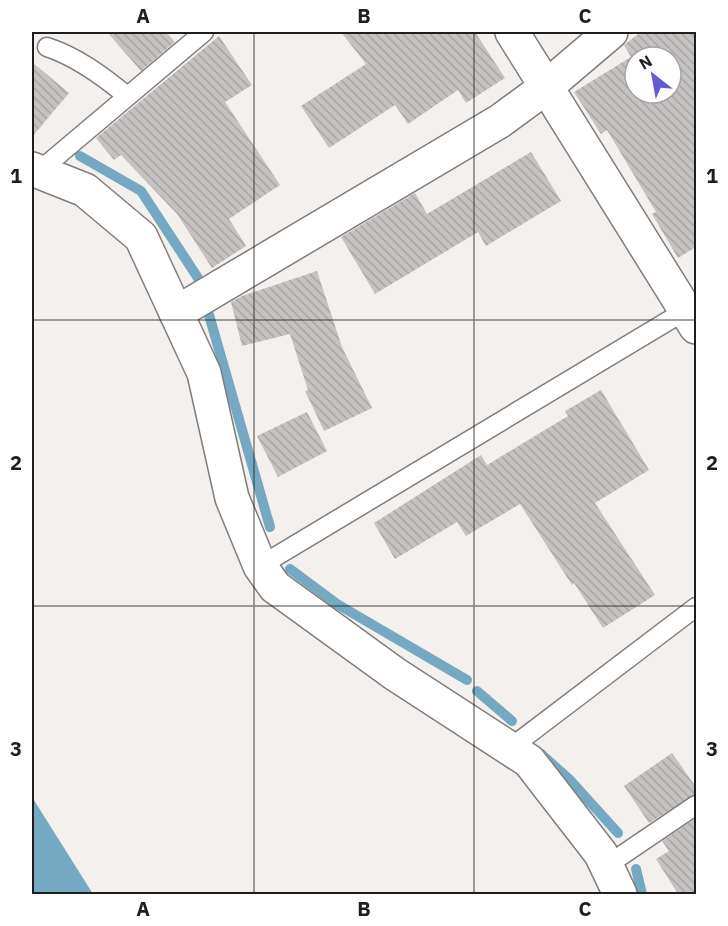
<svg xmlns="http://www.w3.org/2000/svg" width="728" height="926" viewBox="0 0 728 926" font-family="'IBM Plex Sans',sans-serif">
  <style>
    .water { fill: #74a9c1 }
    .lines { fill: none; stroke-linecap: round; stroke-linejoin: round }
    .stream { stroke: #74a9c1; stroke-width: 10 }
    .building { fill: url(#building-back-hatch); fill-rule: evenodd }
    .lane-casing { stroke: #817d7c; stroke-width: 21 }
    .street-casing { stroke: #817d7c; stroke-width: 36 }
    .lane { stroke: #fff; stroke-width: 18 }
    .street { stroke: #fff; stroke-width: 33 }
    .grid { fill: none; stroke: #1f1e1e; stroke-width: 1.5; stroke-opacity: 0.55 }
    .neatline { fill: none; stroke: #1f1e1e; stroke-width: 2 }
    .grid-label { font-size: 20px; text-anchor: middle; font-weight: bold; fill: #1f1e1e }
  </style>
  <defs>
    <pattern id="building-back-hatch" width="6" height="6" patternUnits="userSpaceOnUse" patternTransform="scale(1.5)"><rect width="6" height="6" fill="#c6c2c1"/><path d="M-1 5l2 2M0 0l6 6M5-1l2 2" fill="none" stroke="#aaa6a5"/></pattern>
  </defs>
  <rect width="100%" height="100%" fill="#f4f0ee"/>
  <polygon class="water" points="32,797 93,894 32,894"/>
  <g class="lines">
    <g class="stream">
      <polyline points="80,156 141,191 198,278"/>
      <polyline points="209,315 270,527"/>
      <polyline points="290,569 337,604 467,680"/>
      <polyline points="477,691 512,721"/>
      <polyline points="541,754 570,780 618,833"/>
      <polyline points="636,869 642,894"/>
    </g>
  </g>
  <g class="building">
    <polygon points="107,32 166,32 175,42 141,71"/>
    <polygon points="341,32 475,32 505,78 466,103 458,90 408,124 395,105 329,148 301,106 366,64"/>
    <path d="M641,32H696V247L678,258L652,214L656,212L607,130L601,134L574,92L631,57L624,45ZM635,57H671V93H635Z"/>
    <polygon points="219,36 252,85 225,102 280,185 229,219 246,246 212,268 177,214 121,155 114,160 96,138"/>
    <polygon points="32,62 69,93 32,137"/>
    <polygon points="531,152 561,201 486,246 478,232 375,294 341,237 415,193 427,214"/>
    <polygon points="317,271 342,347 372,408 324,431 305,391 308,390 290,334 242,346 231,302 242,296"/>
    <polygon points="601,390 649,470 595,503 655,595 603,628 574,583 572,585 520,504 466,536 457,522 395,559 374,523 481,455 487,465 568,416 565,411"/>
    <polygon points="307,412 327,451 278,477 257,436"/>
    <polygon points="672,753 696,787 696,794 649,823 624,786"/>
    <polygon points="696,818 696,894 678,894 656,859 669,851 662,841"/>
  </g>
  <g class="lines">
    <defs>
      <g id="lane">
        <path d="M47,47C77,57 103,76 127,96"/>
        <polyline points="38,172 204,32"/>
        <polyline points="260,566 693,306"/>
        <polyline points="509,749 696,607"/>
        <polyline points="606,866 696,805"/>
      </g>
      <g id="street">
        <polyline points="512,32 696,327"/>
        <polyline points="32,169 85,190 141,237 204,373 232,498 260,566 275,587 395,674 529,761 601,854 620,894"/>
        <polyline points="176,313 500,121 545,88 611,32"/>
      </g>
    </defs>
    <use href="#lane" class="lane-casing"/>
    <use href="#street" class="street-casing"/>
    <use href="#lane" class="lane"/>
    <use href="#street" class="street"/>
  </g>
  <path class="grid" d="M254,32V894M474,32V894M32,320H696M32,606H696"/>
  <rect width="728" height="926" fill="none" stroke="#fffefe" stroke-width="66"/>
  <g transform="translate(653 75) rotate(329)"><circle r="28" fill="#fffefe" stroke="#a5a4a4" stroke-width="1.5"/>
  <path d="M0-4.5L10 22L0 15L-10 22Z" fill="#645ad3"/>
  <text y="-9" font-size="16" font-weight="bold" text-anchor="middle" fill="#1f1e1e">N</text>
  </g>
  <rect x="33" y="33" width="662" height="860" class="neatline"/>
  <g class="grid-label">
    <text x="143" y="23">A</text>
    <text x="364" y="23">B</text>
    <text x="585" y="23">C</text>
    <text x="16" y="183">1</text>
    <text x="712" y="183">1</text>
    <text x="16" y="470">2</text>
    <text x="712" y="470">2</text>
    <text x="16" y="756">3</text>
    <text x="712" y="756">3</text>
    <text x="143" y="916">A</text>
    <text x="364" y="916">B</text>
    <text x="585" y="916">C</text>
  </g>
</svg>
